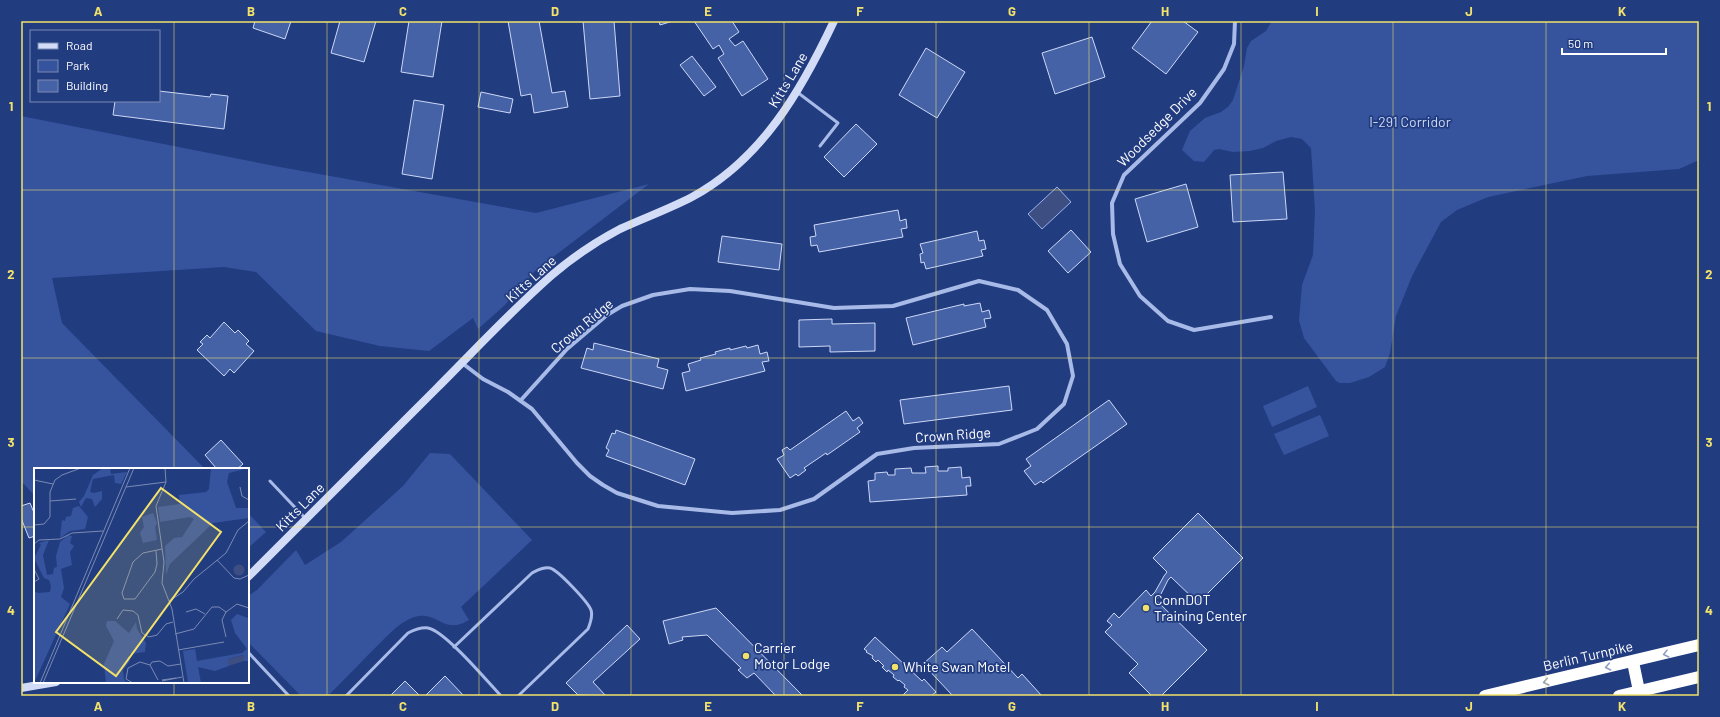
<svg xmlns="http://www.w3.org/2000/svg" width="1720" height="717" viewBox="0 0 1720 717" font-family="Barlow,sans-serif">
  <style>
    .green { fill: #36539e }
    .water { fill: #3d4f82; stroke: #9cb3e8 }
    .building { fill: #4662a7; stroke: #ccd8f6 }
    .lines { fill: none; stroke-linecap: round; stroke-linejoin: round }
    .lane { stroke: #a8bae7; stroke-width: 3 }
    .street { stroke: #a8bae7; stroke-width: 4 }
    .secondary { stroke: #d2dcf6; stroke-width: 8 }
    .highway { stroke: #fff; stroke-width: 12 }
    .oneway { stroke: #909ec0 }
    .grid { fill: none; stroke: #f3e26a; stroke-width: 1; stroke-opacity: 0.55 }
    .poi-dot { fill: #f3e26a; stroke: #223c80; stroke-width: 1.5 }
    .labels { text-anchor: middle; stroke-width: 3.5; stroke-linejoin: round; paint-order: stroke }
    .street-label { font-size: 14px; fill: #fff; stroke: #223c80 }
    .park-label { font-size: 14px; fill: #ccd8f6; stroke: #223c80 }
    .poi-label { font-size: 14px; fill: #fff; stroke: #223c80; text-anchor: start }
    .inset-road { fill: none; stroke: #7a8ab3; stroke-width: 1 }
    .view { fill: #f3e26a; fill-opacity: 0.15; stroke: #f3e26a; stroke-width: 2 }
    .inset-edge { fill: none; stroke: #fff; stroke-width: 2 }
    .neatline { fill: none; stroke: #f3e26a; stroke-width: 1.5 }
    .grid-label { font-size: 13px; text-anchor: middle; font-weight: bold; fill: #f3e26a }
  </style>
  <rect width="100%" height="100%" fill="#223c80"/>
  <g class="green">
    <polygon points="1272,21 1699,21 1699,160 1679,169 1587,176 1488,197 1457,210 1441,222 1412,276 1396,316 1390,353 1385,367 1369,377 1350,383 1340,383 1336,381 1304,338 1299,320 1302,285 1313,255 1315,211 1311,148 1302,139 1291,137 1276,141 1263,148 1250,151 1233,152 1219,149 1214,150 1204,162 1194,161 1182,150 1190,131 1205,118 1221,112 1228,107 1233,100 1244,66 1247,48 1251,41 1266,31"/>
    <polygon points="21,116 280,167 536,213 649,184 536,270 505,305 478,329 473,318 429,351 380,346 316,331 256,272 224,267 52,278 62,323 205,469 35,469 35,496 21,481"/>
    <polygon points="1308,386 1317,407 1272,427 1263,406"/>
    <polygon points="1320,415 1329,436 1284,455 1274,434"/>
    <path d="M430,453L450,454L532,540L461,607L469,620C442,636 439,610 414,617C397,623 384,640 371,652C357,667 342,681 328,696H301L248,642V596L257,590L296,550L305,565L341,542L403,486Z"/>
    <polygon points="248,513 266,532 248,548"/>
  </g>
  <polygon class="water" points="1057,187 1071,202 1042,229 1028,214"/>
  <g class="building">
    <polygon points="255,21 291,21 285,39 253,28"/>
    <polygon points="340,21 376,21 364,62 331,53"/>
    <polygon points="409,21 442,21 433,77 401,72"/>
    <polygon points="508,21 539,21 552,93 565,91 568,107 534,113 531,94 521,96"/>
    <polygon points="583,21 614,21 620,96 590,99"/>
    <polygon points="659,21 673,21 660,25"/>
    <polygon points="694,21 732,21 739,32 729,39 735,46 743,41 768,79 742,96 718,58 724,54 719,45 713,49"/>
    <polygon points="1152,21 1183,21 1198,32 1166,74 1132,48"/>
    <polygon points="1092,37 1105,77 1055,94 1042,53"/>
    <polygon points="926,48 965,72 937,118 899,95"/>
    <polygon points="692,56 716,87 704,96 680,65"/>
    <polygon points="159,91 210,97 211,94 228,96 224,129 113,115 115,101 159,101"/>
    <polygon points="481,92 513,99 510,113 478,107"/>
    <polygon points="414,100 444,105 432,179 402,174"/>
    <polygon points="856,124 877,144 844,177 824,157"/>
    <polygon points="1283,172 1287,219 1233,222 1230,175"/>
    <polygon points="1186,184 1198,227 1147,242 1135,199"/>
    <polygon points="898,210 900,221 906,219 907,228 901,229 903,237 819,252 817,245 811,246 810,237 816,236 814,225"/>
    <polygon points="1071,230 1091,252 1068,273 1048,251"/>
    <polygon points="977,231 979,241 984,240 986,249 981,250 983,256 926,269 924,262 921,263 920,254 923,253 920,244"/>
    <polygon points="722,236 782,244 779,270 718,262"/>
    <polygon points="980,303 982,312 989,310 991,318 984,319 986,327 913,345 906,318 964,304 964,306"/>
    <polygon points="832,319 832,324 875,323 875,351 830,352 830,346 799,347 799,320"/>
    <polygon points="224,322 235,333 238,330 249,341 246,344 254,351 234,373 230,369 224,376 197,350 203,344 200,342 207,335 210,338"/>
    <polygon points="594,343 659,359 657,367 668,370 663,389 581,368 587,348 593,350"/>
    <polygon points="758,345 760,354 767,352 769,361 762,362 765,371 686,391 682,373 690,371 688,364 701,360 700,358 716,354 715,352 730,348 730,350 746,346 747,348"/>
    <polygon points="1009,386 1012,410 904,424 900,400"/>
    <polygon points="1109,400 1127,424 1043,483 1041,481 1035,485 1024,471 1031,466 1026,459"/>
    <polygon points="846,411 853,421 859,417 863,423 857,428 860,432 827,455 826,453 804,468 806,470 798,476 796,474 790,478 777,459 784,455 782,450 787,447 790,450"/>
    <polygon points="616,430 695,459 685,485 606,456 609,450 606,448 612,433 615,434"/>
    <polygon points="221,440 243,464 237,469 215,469 216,468 205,455"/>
    <polygon points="938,466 938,471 948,471 948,468 961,467 962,478 970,477 971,486 966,486 967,495 870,502 868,481 875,480 875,473 887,472 888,475 895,475 895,469 911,468 912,473 926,473 925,467"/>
    <polygon points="30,503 35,515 35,536 29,538 21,518 21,506"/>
    <polygon points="1198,513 1243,558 1198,603 1171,577 1168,580 1160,596 1156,600 1207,650 1161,696 1152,696 1129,673 1138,664 1105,632 1112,625 1107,621 1114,613 1119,618 1146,590 1151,596 1155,592 1164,576 1167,572 1153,558"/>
    <polygon points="716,608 803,696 776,696 754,673 747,678 738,670 741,668 707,635 682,637 683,640 669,644 663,621"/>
    <polygon points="627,625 640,639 593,682 606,696 578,695 566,683"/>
    <polygon points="972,629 1018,678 1022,674 1042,696 953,696 923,664 942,647 947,652"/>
    <polygon points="875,637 922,681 924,679 936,692 931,696 902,696 908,690 904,687 905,685 899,680 898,681 893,677 894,675 888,670 887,672 882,667 884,666 878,660 876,662 872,658 873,656 866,652 867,651 864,649"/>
    <polygon points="445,676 464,696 425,696"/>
    <polygon points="405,681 420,696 390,696"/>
  </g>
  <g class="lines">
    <g class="lane">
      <polyline points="797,92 838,123 820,146"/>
      <polyline points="270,481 305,518"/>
      <path d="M454,647L532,573C538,570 543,567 550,568C558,570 588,602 591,610C593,616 590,624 588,629L518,696"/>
      <polyline points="248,652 289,696"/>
      <path d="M346,696L408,633C414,630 421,627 428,628C445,631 487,681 501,696"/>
    </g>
    <g class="street">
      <polyline points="1235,21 1234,44 1224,69 1200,103 1124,175 1112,203 1113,234 1120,264 1140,296 1168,321 1194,330 1271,317"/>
      <polyline points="462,363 483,379 508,392 532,409 577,463 590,476 603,485 617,493 658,506 732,513 780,510 814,499 877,454 914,448 999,444 1037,429 1064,404 1073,376 1067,344 1047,310 1018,290 979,281 893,306 834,308 730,291 690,289 653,295 622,306 607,315 567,349 521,400"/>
    </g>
    <g class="secondary">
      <path d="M248,577C311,514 374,451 437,388C475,350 512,310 552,275C572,258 597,241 620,229C644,218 669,209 692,197C762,159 801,91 834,21"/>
      <polyline points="21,688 56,682"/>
    </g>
    <g class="highway">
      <polyline points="1633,662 1639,691"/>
      <polyline points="1485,696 1699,645"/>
      <polyline points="1619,696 1699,677"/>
    </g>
  </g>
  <defs><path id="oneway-chevron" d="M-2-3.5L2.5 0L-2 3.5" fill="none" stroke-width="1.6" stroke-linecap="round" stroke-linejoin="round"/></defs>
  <g class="oneway">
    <use href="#oneway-chevron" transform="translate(1666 654) rotate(166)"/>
    <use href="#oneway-chevron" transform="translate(1608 667) rotate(167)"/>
    <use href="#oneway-chevron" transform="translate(1546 682) rotate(167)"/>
  </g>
  <path class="grid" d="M174,21V469M327,21V696M479,21V696M631,21V696M784,21V696M936,21V696M1089,21V696M1241,21V696M1393,21V696M1546,21V696M21,190H1699M21,358H1699M21,527H35M248,527H1699M174,682V696"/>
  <g class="poi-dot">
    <circle cx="1146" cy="608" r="4"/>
    <circle cx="746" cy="656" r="4"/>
    <circle cx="895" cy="667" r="4"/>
  </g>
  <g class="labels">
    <g class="street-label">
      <text transform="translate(788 80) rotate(-59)" y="5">Kitts Lane</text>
      <text transform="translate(1157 127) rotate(-45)" y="5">Woodsedge Drive</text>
      <text transform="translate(531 279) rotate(-42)" y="5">Kitts Lane</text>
      <text transform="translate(582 326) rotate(-40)" y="5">Crown Ridge</text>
      <text transform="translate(953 435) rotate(-4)" y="5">Crown Ridge</text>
      <text transform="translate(300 507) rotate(-45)" y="5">Kitts Lane</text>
      <text transform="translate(1588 656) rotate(-13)" y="5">Berlin Turnpike</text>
    </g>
    <g class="park-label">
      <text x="1410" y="127">I-291 Corridor</text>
    </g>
    <g class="poi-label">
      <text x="1154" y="605">ConnDOT<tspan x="1154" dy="16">Training Center</tspan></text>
      <text x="754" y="653">Carrier<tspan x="754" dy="16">Motor Lodge</tspan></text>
      <text x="903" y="672">White Swan Motel</text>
    </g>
  </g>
  <g transform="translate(34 468)">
    <rect width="215" height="215" fill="#223c80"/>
    <path d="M69,0H76L77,6L93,4L87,16L81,15L80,7L59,11L56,24L60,25L68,23V31L61,39L58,31L52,30L47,39L45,34L50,28L59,7ZM177,0H215L195,5L193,14L202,40H215V50L179,55L136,96L132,107L131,78L140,70L148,69L160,51L156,49L126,54L124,39L146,36L145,27L172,24L175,21ZM45,38L54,49L51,61L36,63L26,70L28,52L31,53L32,49L37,48L39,40ZM119,45L123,55L121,59L123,72L109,75L106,65L110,59L108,49ZM34,67L38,68L36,75L40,78L36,84L38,97L27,101L30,120L27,129L36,136L0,215V123L4,125L16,124L17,118L15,112L10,110L0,90L7,77L5,75L15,72L9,87L13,107L19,106L20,100L23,99L22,88L26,74ZM203,146L214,150L215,193H210L209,187L194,191L195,198L181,203L164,199L167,215H154L149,183L161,181L163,193L208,185L213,181L201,165L197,152ZM73,153H81L95,165L102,154L103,161L112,175L111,184L95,186L96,193L89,202L90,211L93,215H72L70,196L80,173L72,158Z" fill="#36539e"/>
    <path d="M199.5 102a5.5 5.5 0 1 1 11 0a5.5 5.5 0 1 1-11 0ZM210,187V193L194,198V191Z" fill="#3d4f82"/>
    <path class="inset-road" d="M131,0L132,14L122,38L130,94L128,115L138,141L150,215M0,12L19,16M92,19L132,14M206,19L208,28L215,32M16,33L42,31M0,57L10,56L16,49V24L21,12L28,7L47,0M0,76L5,72L26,71L38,65L69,63M122,83L123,96L121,104L101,131H90L88,125L99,94L109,85L128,81M183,92L200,110L206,111L215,107M0,101L5,111L0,114M135,133L149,124L160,111L192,85L204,62L215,53M152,144L162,141L171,146M83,151L89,142L99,143L104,147L108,165L115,169L123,167L132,156L139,154M141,166L160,161L178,139H185L192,144M192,169L188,152L192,144L203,136L215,140M144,182L190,174M124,212L116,197L118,194L126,193L134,198L147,196M128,212L142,210M128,213L148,209M6,215L96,0M9,215L100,0M99,215L92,211L94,200L106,194L116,197"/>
    <path class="view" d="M127,20L187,64L82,208L22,164Z"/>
    <rect width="215" height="215" class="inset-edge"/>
  </g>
  <rect width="1720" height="717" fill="none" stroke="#223c80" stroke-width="44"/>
  <rect x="30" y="30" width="130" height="72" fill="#223c80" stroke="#7a8ab3"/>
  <rect x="38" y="43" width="20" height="6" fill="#d2dcf6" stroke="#7a8ab3"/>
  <text x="66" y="50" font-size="12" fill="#ffffff">Road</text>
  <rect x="38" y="60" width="20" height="12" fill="#36539e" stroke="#7a8ab3"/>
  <text x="66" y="70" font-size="12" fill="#ffffff">Park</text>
  <rect x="38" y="80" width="20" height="12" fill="#4662a7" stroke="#7a8ab3"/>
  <text x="66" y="90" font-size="12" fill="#ffffff">Building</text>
  <path d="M1562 48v6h104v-6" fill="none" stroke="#ffffff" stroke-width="2"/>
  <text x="1568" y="48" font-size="12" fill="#ffffff" stroke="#223c80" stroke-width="3" paint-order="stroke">50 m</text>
  <rect x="22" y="22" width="1676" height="673" class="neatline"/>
  <g class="grid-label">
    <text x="98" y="16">A</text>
    <text x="251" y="16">B</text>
    <text x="403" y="16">C</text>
    <text x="555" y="16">D</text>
    <text x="708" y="16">E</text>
    <text x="860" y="16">F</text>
    <text x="1012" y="16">G</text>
    <text x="1165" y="16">H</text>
    <text x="1317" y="16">I</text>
    <text x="1469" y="16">J</text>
    <text x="1622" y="16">K</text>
    <text x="11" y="111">1</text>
    <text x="1709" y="111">1</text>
    <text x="11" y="279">2</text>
    <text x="1709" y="279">2</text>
    <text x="11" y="447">3</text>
    <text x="1709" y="447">3</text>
    <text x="11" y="615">4</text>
    <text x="1709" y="615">4</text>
    <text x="98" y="711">A</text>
    <text x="251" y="711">B</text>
    <text x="403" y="711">C</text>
    <text x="555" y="711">D</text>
    <text x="708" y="711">E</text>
    <text x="860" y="711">F</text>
    <text x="1012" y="711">G</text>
    <text x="1165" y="711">H</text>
    <text x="1317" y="711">I</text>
    <text x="1469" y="711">J</text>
    <text x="1622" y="711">K</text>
  </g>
</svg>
